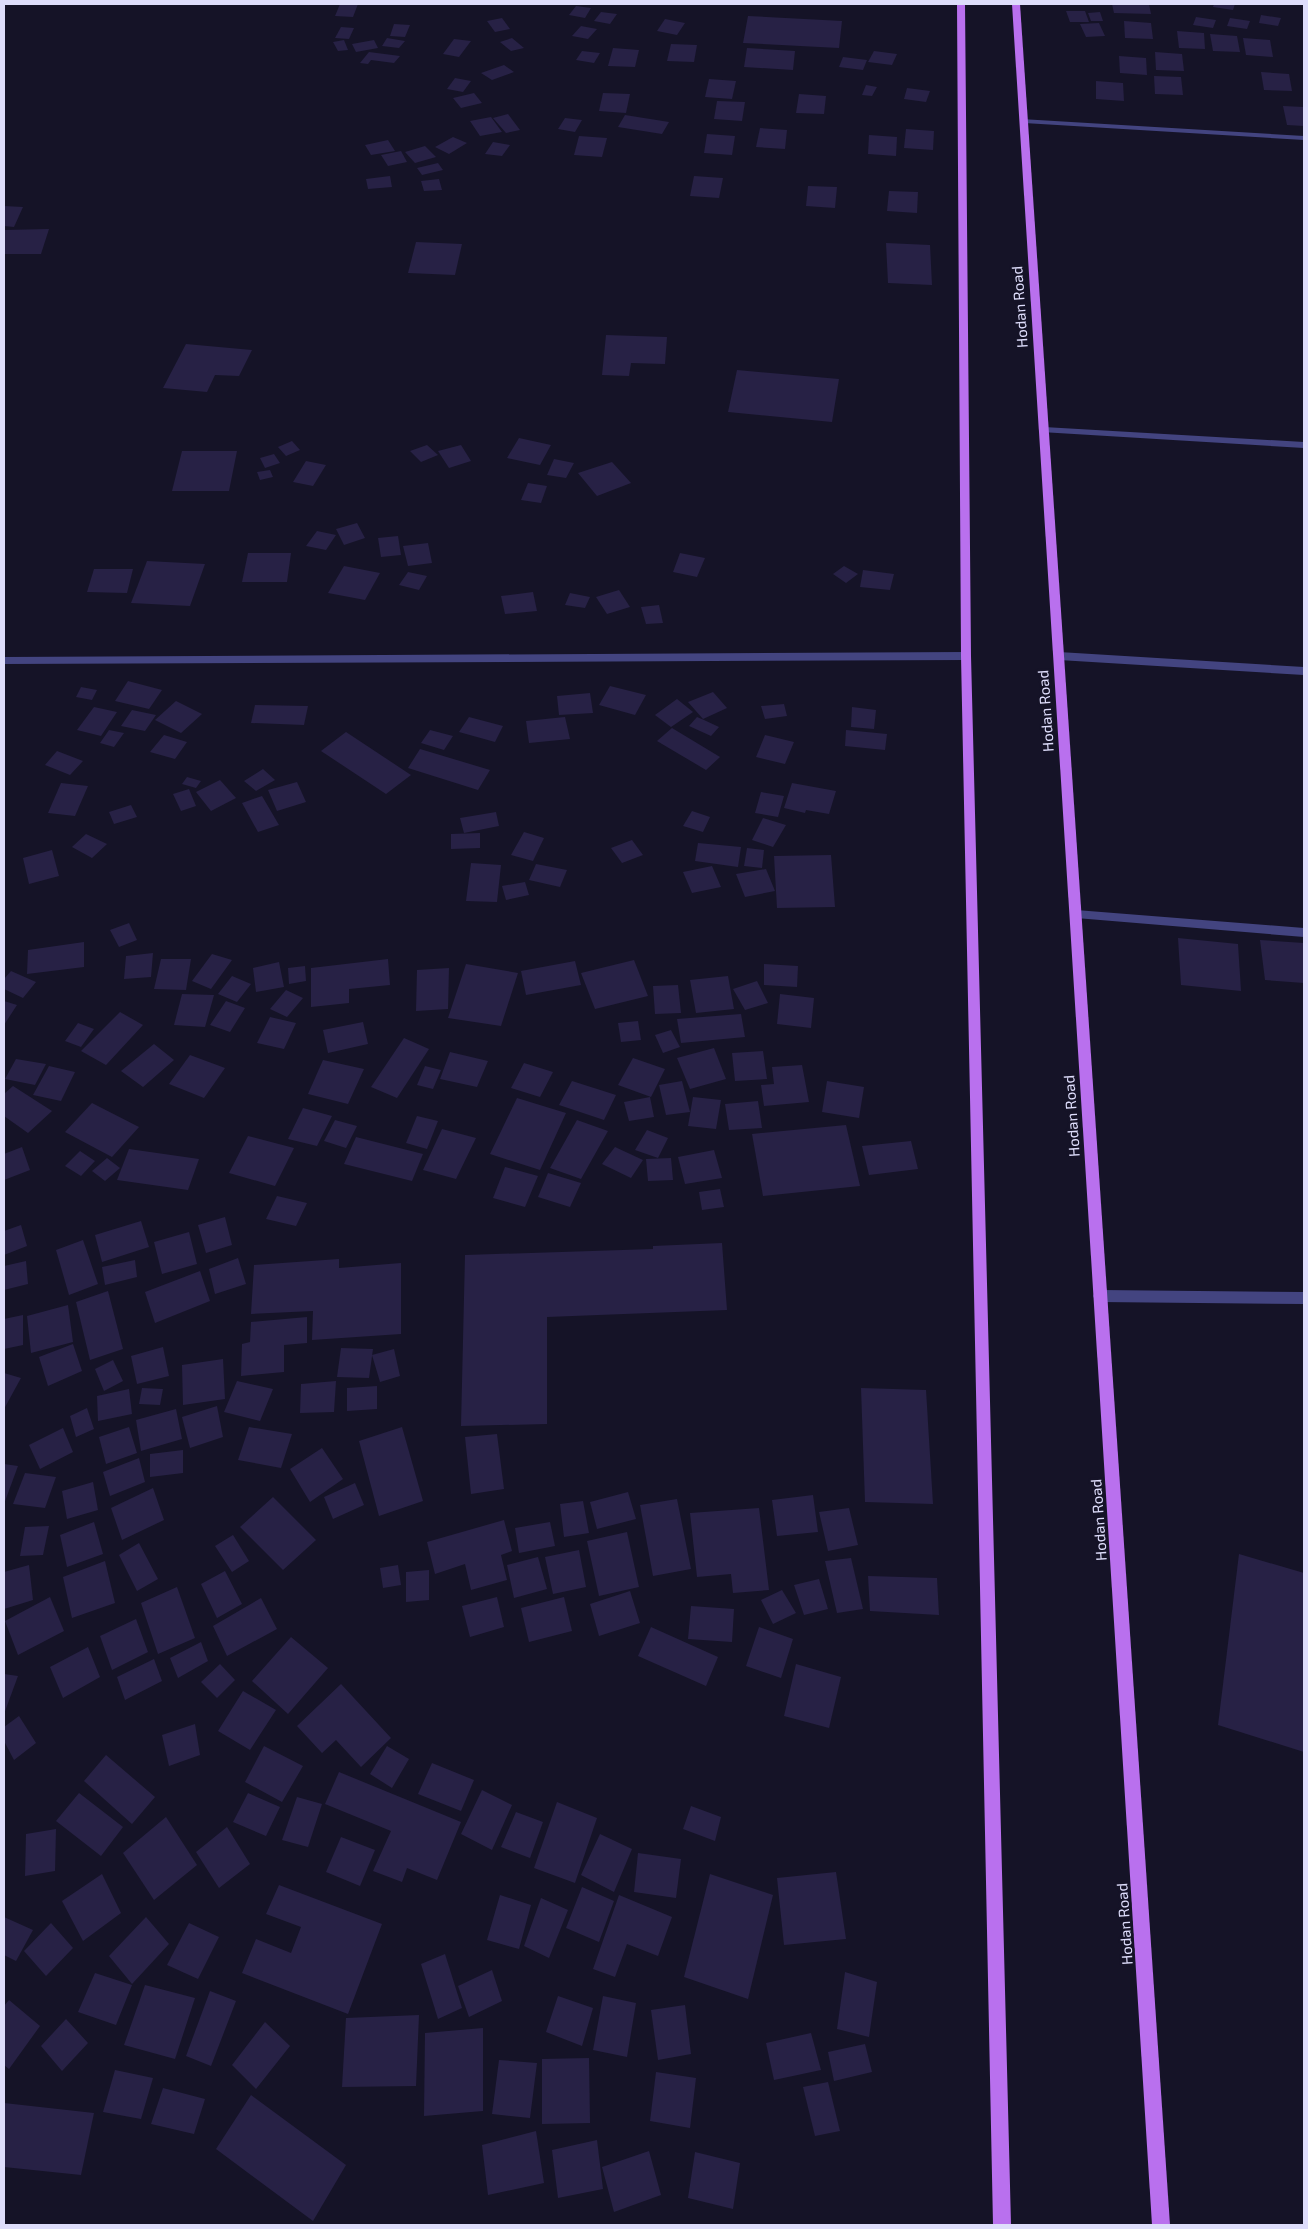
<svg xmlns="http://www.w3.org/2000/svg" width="1308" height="2229" viewBox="0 0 1308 2229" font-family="'Exo 2',sans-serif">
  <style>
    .building { fill: #272145 }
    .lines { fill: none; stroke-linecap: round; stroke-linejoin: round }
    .minor { fill: #434480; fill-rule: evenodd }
    .major { fill: #b970ee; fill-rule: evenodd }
    .labels { text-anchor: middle; stroke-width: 5; stroke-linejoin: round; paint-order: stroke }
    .street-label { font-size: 15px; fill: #deddfb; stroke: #151327 }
  </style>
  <rect width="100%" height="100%" fill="#151327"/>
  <g class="building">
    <polygon points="340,4 358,4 353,17 335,16"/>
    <polygon points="1112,4 1149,4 1151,14 1114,13"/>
    <polygon points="1214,4 1235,4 1233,10 1213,7"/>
    <polygon points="576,6 591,8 585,18 569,15"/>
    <polygon points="1066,11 1085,11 1089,22 1070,22"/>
    <polygon points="601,12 617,14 610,24 594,21"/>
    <polygon points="1100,12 1103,21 1091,21 1088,13"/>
    <polygon points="1261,15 1281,18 1278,26 1259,23"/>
    <polygon points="748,16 842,21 839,48 743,43"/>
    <polygon points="1196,17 1216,20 1213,28 1193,25"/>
    <polygon points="502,18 510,29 495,32 487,21"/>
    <polygon points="1230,18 1250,21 1247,29 1227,26"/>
    <polygon points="665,19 685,23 677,35 657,31"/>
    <polygon points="1124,21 1151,23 1153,39 1125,38"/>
    <polygon points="1099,23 1105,36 1086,37 1080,24"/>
    <polygon points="394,24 410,25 405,37 390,36"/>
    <polygon points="581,26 597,29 588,39 572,36"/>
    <polygon points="341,27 354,28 349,39 335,38"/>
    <polygon points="1177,31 1204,33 1205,49 1179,48"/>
    <polygon points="1210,34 1237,36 1240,52 1213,51"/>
    <polygon points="387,38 405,41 399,48 382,46"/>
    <polygon points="512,38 524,48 511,51 500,42"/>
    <polygon points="1243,38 1270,40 1273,57 1246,55"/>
    <polygon points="454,39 471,41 459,57 443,54"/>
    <polygon points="344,40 348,50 338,51 333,42"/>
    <polygon points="374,40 378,48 356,52 352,44"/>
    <polygon points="671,44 697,45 694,62 667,61"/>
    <polygon points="613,48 639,50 635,67 608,66"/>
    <polygon points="747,48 795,51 793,70 744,67"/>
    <polygon points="582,51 600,53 594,63 576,60"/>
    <polygon points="874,51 897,54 892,65 868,62"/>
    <polygon points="369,52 400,56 394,63 371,60 368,64 360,63"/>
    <polygon points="1155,52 1182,54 1184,71 1156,70"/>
    <polygon points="1119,56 1146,58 1147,75 1120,73"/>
    <polygon points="843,57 867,60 863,70 839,67"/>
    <polygon points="504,65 514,72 492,80 481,73"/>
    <polygon points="1261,72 1289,74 1292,91 1264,90"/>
    <polygon points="1154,76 1181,77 1183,95 1155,94"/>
    <polygon points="455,78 471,81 463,92 447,89"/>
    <polygon points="709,79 736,81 732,99 705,97"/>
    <polygon points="1096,81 1123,83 1124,101 1096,99"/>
    <polygon points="866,85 877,87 872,96 862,95"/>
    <polygon points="907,88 930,91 926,102 904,99"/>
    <polygon points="474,93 482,103 461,108 453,98"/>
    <polygon points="603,93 630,94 626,113 599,111"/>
    <polygon points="799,94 826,96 824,114 796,113"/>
    <polygon points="717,101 745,102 742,121 714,119"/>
    <polygon points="1283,106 1304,107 1304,126 1287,125"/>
    <polygon points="508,114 520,130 506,133 493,118"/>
    <polygon points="625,115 669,122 662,134 618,127"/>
    <polygon points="491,117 502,132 480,136 470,121"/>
    <polygon points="565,118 582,120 575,132 558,129"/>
    <polygon points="760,128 787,130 785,149 756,147"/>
    <polygon points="906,129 934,131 933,150 904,148"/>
    <polygon points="707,134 735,136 732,155 704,153"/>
    <polygon points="869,135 897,137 896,156 868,154"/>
    <polygon points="579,136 607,138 602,157 574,155"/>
    <polygon points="453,137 467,143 449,154 435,147"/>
    <polygon points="388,140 395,151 371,155 365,145"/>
    <polygon points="493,142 510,145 502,156 485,154"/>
    <polygon points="425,146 436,157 415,163 405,152"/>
    <polygon points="401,151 407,162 388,166 381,155"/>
    <polygon points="438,163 443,170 422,175 417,168"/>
    <polygon points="390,176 392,187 368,189 366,179"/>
    <polygon points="694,176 723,178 719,198 690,196"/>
    <polygon points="439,179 442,190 424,191 421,181"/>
    <polygon points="808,186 837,187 835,208 806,206"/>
    <polygon points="889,191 918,192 917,213 887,211"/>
    <polygon points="4,206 23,207 14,227 4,226"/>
    <polygon points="49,229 41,254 4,254 4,230"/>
    <polygon points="416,242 462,244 455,275 408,273"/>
    <polygon points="886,243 930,245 932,285 888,283"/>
    <polygon points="606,335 667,337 665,364 631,363 629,376 602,375"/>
    <polygon points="186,344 252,350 239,376 215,375 207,392 163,388"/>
    <polygon points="737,370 839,379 832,422 728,412"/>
    <polygon points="519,438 551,445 540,465 507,458"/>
    <polygon points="292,441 300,450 286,456 278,447"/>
    <polygon points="427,445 438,455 421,462 410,451"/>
    <polygon points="461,445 471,461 449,468 438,451"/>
    <polygon points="182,451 237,451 229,491 172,491"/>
    <polygon points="274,454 280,463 265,468 260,458"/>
    <polygon points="554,459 574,463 566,478 547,475"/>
    <polygon points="306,461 326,465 313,486 293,482"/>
    <polygon points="612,462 631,483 597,496 578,473"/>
    <polygon points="270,470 273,477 260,480 257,472"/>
    <polygon points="528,483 547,486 541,503 521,500"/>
    <polygon points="357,523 365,538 344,545 336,529"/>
    <polygon points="317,531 336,535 326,550 306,546"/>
    <polygon points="398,536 401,555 381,557 378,538"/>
    <polygon points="428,543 432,563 408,566 403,546"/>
    <polygon points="248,553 291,553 287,582 242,582"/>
    <polygon points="680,553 705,558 697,577 673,572"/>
    <polygon points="147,561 205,564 190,606 131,603"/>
    <polygon points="344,566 380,573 365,600 328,593"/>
    <polygon points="844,566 858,574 846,583 833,574"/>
    <polygon points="94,569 133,569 127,593 87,592"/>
    <polygon points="863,570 894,574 890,590 860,587"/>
    <polygon points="408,572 427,576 419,590 399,585"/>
    <polygon points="619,590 630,607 607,614 596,597"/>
    <polygon points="533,592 537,611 505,614 501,596"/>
    <polygon points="570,593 590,597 585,608 565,605"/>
    <polygon points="659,605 663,623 646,624 641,607"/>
    <polygon points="128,681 162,690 149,709 115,701"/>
    <polygon points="610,686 646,695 635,715 599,705"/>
    <polygon points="81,687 97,690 92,700 76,697"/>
    <polygon points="713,692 727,708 703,719 688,702"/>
    <polygon points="590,693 593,713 559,715 557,696"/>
    <polygon points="677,699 693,712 671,727 655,715"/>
    <polygon points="176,701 202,714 181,733 155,720"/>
    <polygon points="784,704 787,716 765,719 761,706"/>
    <polygon points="255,705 308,706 304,725 251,723"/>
    <polygon points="94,707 117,712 101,736 77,730"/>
    <polygon points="852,707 876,710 874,729 851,727"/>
    <polygon points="132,710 156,715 145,731 121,726"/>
    <polygon points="469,717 503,726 495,742 459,732"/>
    <polygon points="565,717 570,739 529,743 526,721"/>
    <polygon points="697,717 704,720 719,727 711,736 689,726"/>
    <polygon points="672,728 720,757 706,770 657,741"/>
    <polygon points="109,730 124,733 114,747 100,743"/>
    <polygon points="430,730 453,736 444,750 421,743"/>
    <polygon points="846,730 887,734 885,750 845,746"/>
    <polygon points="346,732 411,775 386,794 321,751"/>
    <polygon points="164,735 187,742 175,759 150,752"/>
    <polygon points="765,735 794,742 785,764 756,757"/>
    <polygon points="420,749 490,770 478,790 408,768"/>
    <polygon points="57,751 83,761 70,775 45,765"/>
    <polygon points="263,769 275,780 256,791 244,781"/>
    <polygon points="187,777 201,781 196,788 182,784"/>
    <polygon points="220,780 236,798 211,811 196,792"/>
    <polygon points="297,782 306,802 277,811 268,790"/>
    <polygon points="61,783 88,786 75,816 48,813"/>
    <polygon points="792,783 836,791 829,814 806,810 805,813 784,808"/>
    <polygon points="189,789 196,806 181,811 173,794"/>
    <polygon points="761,792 784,796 778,817 755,813"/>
    <polygon points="262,796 279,825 258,832 242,803"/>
    <polygon points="131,805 137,817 114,824 109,812"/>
    <polygon points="692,811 710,817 703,832 683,826"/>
    <polygon points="496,812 499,826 464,833 460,818"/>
    <polygon points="763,818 786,825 773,847 752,840"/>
    <polygon points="524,832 544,838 533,861 511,855"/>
    <polygon points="480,833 480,848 451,849 451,834"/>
    <polygon points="86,834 107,844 92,858 72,847"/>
    <polygon points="632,840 643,855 622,863 611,848"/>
    <polygon points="698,843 741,847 738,867 695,861"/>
    <polygon points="747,848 764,850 762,868 744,866"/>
    <polygon points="52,850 59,876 29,884 23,858"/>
    <polygon points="831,855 835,907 777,908 774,856"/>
    <polygon points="471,863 501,865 497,902 466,901"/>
    <polygon points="536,864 567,870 560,887 529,880"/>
    <polygon points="712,866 721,887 692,893 683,872"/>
    <polygon points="766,869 775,891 745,897 736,874"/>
    <polygon points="525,882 529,895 506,900 502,886"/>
    <polygon points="129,923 137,940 119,947 110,930"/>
    <polygon points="1178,938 1238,944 1241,991 1181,985"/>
    <polygon points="1260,940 1304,943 1304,983 1265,980"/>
    <polygon points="84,942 84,967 27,974 28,950"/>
    <polygon points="153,953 151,977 124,979 126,956"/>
    <polygon points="212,954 232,960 211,989 192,981"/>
    <polygon points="161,959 191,959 186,990 154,989"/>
    <polygon points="388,959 390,985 349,989 349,1003 311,1007 311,968"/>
    <polygon points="634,960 648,996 595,1009 581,973"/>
    <polygon points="575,961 581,985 526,995 521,971"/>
    <polygon points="279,962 284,987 256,992 253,968"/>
    <polygon points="466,964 518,973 501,1026 448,1018"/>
    <polygon points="764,964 798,966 797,987 764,985"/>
    <polygon points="305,966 306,981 289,984 288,968"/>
    <polygon points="449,968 448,1009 416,1011 417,970"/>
    <polygon points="11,971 36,982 23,998 4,989 4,979"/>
    <polygon points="232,976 251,984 237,1002 218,994"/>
    <polygon points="728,976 734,1009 696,1013 690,980"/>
    <polygon points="757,981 768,1003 745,1010 733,989"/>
    <polygon points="678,985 681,1013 655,1014 653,986"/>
    <polygon points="286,990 303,998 287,1017 270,1009"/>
    <polygon points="182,994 214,995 205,1027 174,1025"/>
    <polygon points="780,994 814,998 811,1028 777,1024"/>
    <polygon points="4,1001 17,1005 4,1025"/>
    <polygon points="226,1001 245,1008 230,1032 210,1025"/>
    <polygon points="120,1012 143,1025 106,1065 81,1051"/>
    <polygon points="741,1014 745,1037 681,1043 677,1019"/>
    <polygon points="270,1017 296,1023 284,1049 257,1043"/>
    <polygon points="638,1021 641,1040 621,1042 618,1023"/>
    <polygon points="363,1022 368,1044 328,1053 323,1030"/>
    <polygon points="78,1023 94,1029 81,1047 65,1041"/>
    <polygon points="671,1030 680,1047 663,1053 655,1035"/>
    <polygon points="404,1038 429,1049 397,1098 371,1087"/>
    <polygon points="154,1044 174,1060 143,1087 121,1071"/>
    <polygon points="714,1048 726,1079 690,1089 677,1058"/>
    <polygon points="763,1051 767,1079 735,1081 732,1053"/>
    <polygon points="450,1052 488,1061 477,1087 440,1079"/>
    <polygon points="190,1055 225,1068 204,1098 169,1084"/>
    <polygon points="633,1058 665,1069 651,1097 618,1085"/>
    <polygon points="16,1059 46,1064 35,1085 5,1079"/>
    <polygon points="323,1060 364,1069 348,1104 308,1094"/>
    <polygon points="524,1063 553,1072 540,1097 511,1088"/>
    <polygon points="802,1065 809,1102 764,1106 761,1085 774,1084 772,1067"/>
    <polygon points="49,1066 75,1072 61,1101 33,1095"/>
    <polygon points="425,1066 441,1070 433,1089 417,1085"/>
    <polygon points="572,1081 616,1095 604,1120 559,1105"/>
    <polygon points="682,1081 690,1112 666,1115 659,1085"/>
    <polygon points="827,1081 864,1087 859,1118 822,1112"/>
    <polygon points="13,1086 52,1111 28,1133 4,1116 4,1094"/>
    <polygon points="650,1097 654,1117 629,1121 624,1102"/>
    <polygon points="693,1097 721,1100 716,1129 688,1126"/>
    <polygon points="517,1098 566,1113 540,1170 490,1154"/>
    <polygon points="758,1101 762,1128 729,1130 725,1104"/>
    <polygon points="92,1103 139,1127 112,1157 65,1132"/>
    <polygon points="303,1108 332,1116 317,1146 288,1139"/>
    <polygon points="417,1116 438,1121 427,1149 406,1143"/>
    <polygon points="335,1120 357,1126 346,1148 324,1141"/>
    <polygon points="577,1120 608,1131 581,1179 550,1168"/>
    <polygon points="846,1125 860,1186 763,1196 752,1134"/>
    <polygon points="442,1129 476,1138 456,1179 423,1170"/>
    <polygon points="647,1130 668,1138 658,1158 635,1150"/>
    <polygon points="248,1136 294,1148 275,1186 229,1173"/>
    <polygon points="356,1137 423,1154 412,1181 344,1164"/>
    <polygon points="911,1141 918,1169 869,1175 862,1146"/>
    <polygon points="22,1147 30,1170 4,1180 4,1154"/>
    <polygon points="615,1147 643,1160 631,1178 602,1164"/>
    <polygon points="129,1149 199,1159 188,1190 117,1180"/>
    <polygon points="714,1150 722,1178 685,1184 678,1157"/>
    <polygon points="80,1151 95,1161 81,1176 65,1166"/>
    <polygon points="107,1158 120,1168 105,1181 92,1171"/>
    <polygon points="671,1158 673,1180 648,1181 646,1159"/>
    <polygon points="505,1167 538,1176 525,1207 493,1198"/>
    <polygon points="548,1173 581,1183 570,1207 538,1197"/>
    <polygon points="720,1189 724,1207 702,1210 699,1192"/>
    <polygon points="277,1196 307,1203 296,1226 266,1219"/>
    <polygon points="225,1217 232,1245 206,1253 198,1225"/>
    <polygon points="141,1221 149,1247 102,1262 95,1235"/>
    <polygon points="21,1225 27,1246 4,1255 4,1231"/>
    <polygon points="189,1232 197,1264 162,1274 154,1242"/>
    <polygon points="83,1240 98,1284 69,1295 56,1250"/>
    <polygon points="722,1243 727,1310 547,1317 547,1424 461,1426 465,1255 653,1249 653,1246"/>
    <polygon points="238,1258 246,1284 215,1294 209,1269"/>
    <polygon points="339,1259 339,1268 401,1263 401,1334 312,1340 313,1311 251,1314 254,1265"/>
    <polygon points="135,1260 137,1277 105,1285 102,1267"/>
    <polygon points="26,1261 28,1284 4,1290 4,1266"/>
    <polygon points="200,1271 210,1301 155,1323 145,1292"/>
    <polygon points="108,1291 123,1349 90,1360 76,1302"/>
    <polygon points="68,1305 73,1342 31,1353 27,1316"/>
    <polygon points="23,1315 23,1345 4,1349 4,1319"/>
    <polygon points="307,1317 307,1343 284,1345 284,1372 241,1376 242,1344 250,1342 251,1322"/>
    <polygon points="73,1344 82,1371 48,1386 39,1357"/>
    <polygon points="163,1347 169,1376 137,1384 131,1356"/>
    <polygon points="341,1348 373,1349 369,1378 337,1377"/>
    <polygon points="394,1349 400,1376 380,1382 372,1355"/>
    <polygon points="223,1359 225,1399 183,1405 182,1365"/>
    <polygon points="113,1360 123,1381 104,1391 95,1369"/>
    <polygon points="4,1373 21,1378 4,1409"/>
    <polygon points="237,1381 273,1389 260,1421 224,1412"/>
    <polygon points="336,1381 334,1412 300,1413 301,1384"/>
    <polygon points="377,1386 377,1409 347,1411 347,1388"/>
    <polygon points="142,1388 163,1389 160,1405 139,1404"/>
    <polygon points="861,1388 926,1390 933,1504 865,1502"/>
    <polygon points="129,1389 132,1414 98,1421 97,1396"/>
    <polygon points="217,1406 223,1437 190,1448 182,1417"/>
    <polygon points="87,1408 94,1429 76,1437 70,1416"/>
    <polygon points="176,1409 182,1439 141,1451 136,1420"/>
    <polygon points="129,1427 137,1453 106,1464 99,1437"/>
    <polygon points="249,1427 292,1434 281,1468 238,1460"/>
    <polygon points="402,1427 423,1501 379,1516 359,1441"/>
    <polygon points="63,1428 73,1452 40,1469 29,1445"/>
    <polygon points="497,1434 504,1489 471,1494 465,1437"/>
    <polygon points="322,1448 343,1479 310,1502 290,1469"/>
    <polygon points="183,1450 183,1473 150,1477 150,1454"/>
    <polygon points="139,1458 145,1482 110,1496 103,1472"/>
    <polygon points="4,1464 18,1466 4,1504"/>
    <polygon points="25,1473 56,1477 45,1508 13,1504"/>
    <polygon points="93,1482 98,1510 67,1519 62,1491"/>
    <polygon points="355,1483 364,1505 333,1519 324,1497"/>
    <polygon points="153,1488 164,1520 122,1540 111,1508"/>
    <polygon points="628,1492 636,1519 597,1529 590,1502"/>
    <polygon points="813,1495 818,1532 777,1536 772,1500"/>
    <polygon points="273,1497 316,1540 283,1570 240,1527"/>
    <polygon points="677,1499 691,1569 653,1576 640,1505"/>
    <polygon points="583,1501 589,1533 564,1537 560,1504"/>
    <polygon points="759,1508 769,1590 733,1593 731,1574 697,1577 690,1513"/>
    <polygon points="849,1508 858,1545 828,1551 819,1512"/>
    <polygon points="504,1520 512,1551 501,1555 507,1580 471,1590 465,1564 435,1574 427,1542"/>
    <polygon points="94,1522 103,1554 67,1567 60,1535"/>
    <polygon points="550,1522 555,1546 519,1553 515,1528"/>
    <polygon points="49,1526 43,1555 20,1556 25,1527"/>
    <polygon points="627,1532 639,1587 599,1596 587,1541"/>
    <polygon points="233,1535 249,1561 232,1572 215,1546"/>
    <polygon points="139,1543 158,1579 137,1591 119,1555"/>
    <polygon points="579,1550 586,1587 553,1594 545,1557"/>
    <polygon points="1239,1554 1304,1573 1304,1752 1218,1725"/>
    <polygon points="538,1557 547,1589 514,1598 507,1565"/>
    <polygon points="851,1558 863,1609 837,1613 825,1561"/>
    <polygon points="105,1561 115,1603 72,1618 63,1577"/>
    <polygon points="29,1565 33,1600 4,1609 4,1572"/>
    <polygon points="398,1565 401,1585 383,1588 380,1568"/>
    <polygon points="429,1570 429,1600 406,1602 406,1572"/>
    <polygon points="225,1571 242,1604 217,1618 201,1584"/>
    <polygon points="868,1576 937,1578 939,1615 870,1611"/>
    <polygon points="819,1579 828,1609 804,1615 794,1585"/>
    <polygon points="177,1587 195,1638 158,1654 141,1603"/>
    <polygon points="782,1590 796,1613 773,1624 761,1600"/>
    <polygon points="630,1591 640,1623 599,1636 590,1604"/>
    <polygon points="50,1597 64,1631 18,1655 5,1621"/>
    <polygon points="497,1597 504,1627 470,1637 462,1606"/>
    <polygon points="564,1597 572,1631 529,1642 521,1608"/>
    <polygon points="261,1598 277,1629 227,1656 213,1626"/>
    <polygon points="691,1606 734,1609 732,1642 688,1639"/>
    <polygon points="136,1619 148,1652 112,1670 100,1636"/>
    <polygon points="651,1627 718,1657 706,1686 638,1656"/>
    <polygon points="759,1627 793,1639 781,1678 746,1666"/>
    <polygon points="291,1637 328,1668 288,1714 252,1681"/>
    <polygon points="201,1642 208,1661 178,1678 170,1658"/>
    <polygon points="88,1647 100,1677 63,1698 50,1667"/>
    <polygon points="154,1659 162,1681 125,1700 117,1677"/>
    <polygon points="220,1664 235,1680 217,1698 201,1682"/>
    <polygon points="796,1664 841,1677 829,1728 784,1716"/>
    <polygon points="4,1674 18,1676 4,1714"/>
    <polygon points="341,1684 391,1738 361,1767 336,1740 322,1753 297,1726"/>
    <polygon points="243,1691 276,1710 250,1750 218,1731"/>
    <polygon points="19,1716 36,1743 14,1760 4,1741 4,1727"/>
    <polygon points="195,1724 200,1755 169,1766 162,1735"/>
    <polygon points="264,1746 303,1766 282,1802 245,1782"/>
    <polygon points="387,1746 409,1759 392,1788 370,1774"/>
    <polygon points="106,1755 155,1797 132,1824 84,1781"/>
    <polygon points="432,1763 474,1780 461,1811 418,1794"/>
    <polygon points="339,1772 461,1822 437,1880 407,1868 402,1882 373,1871 391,1831 325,1804"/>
    <polygon points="482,1790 512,1805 492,1850 461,1834"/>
    <polygon points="79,1793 123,1827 101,1856 56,1821"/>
    <polygon points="248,1793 280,1807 266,1836 233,1822"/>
    <polygon points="297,1797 322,1804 308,1847 282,1840"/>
    <polygon points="557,1802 597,1818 575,1883 534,1868"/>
    <polygon points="691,1806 721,1817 715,1841 683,1829"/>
    <polygon points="516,1812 543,1822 530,1858 501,1847"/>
    <polygon points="166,1817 197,1865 154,1900 123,1853"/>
    <polygon points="227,1827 250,1864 219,1888 196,1852"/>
    <polygon points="56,1829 55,1871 25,1876 26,1834"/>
    <polygon points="600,1834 632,1849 614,1892 581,1875"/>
    <polygon points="341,1837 375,1850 360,1886 326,1872"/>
    <polygon points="638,1853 681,1859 676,1898 634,1892"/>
    <polygon points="836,1872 846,1939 784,1945 777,1878"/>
    <polygon points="102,1874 121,1913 83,1941 62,1901"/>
    <polygon points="710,1874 773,1895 748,1999 684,1977"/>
    <polygon points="279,1885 382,1924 348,2014 242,1973 256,1939 291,1953 301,1927 266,1914"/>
    <polygon points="582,1887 614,1901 599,1942 566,1928"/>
    <polygon points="500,1895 531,1905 519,1949 487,1940"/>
    <polygon points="619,1895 672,1917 658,1956 627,1944 615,1977 593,1969"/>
    <polygon points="541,1898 568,1910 549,1958 524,1946"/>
    <polygon points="4,1917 33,1930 16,1961 4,1955"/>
    <polygon points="146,1917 169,1944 132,1984 109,1956"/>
    <polygon points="51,1923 73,1948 46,1976 24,1951"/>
    <polygon points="189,1923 219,1937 198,1979 167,1965"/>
    <polygon points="445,1954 462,2008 438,2019 421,1964"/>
    <polygon points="492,1970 502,2001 469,2017 458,1986"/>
    <polygon points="845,1972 877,1982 869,2037 837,2029"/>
    <polygon points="95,1973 132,1985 116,2025 78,2012"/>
    <polygon points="145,1985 195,1998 175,2059 124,2045"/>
    <polygon points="210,1991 236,2001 211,2066 186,2056"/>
    <polygon points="558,1996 593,2008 582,2046 546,2032"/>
    <polygon points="603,1996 636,2003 627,2057 593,2050"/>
    <polygon points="9,2000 40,2026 9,2069 4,2065 4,2006"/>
    <polygon points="685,2005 691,2054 658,2060 651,2010"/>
    <polygon points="419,2015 416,2086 342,2087 346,2018"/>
    <polygon points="66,2019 88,2043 62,2071 41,2046"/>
    <polygon points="265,2022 290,2046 256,2089 232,2065"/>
    <polygon points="483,2028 483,2111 424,2116 425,2033"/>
    <polygon points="811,2033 821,2070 774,2080 766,2043"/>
    <polygon points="865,2044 872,2072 834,2081 828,2052"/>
    <polygon points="589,2058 590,2123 542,2124 542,2059"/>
    <polygon points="499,2060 537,2063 530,2118 492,2114"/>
    <polygon points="115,2070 153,2078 141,2119 103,2112"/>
    <polygon points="656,2072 696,2078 690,2128 650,2121"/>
    <polygon points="828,2082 840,2131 815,2136 803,2087"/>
    <polygon points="163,2088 205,2099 194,2134 151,2124"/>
    <polygon points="251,2095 346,2165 313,2221 216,2149"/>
    <polygon points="4,2103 94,2113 81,2175 4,2167"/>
    <polygon points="536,2131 544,2183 488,2195 482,2145"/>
    <polygon points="597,2140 603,2189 558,2198 552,2150"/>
    <polygon points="649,2151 661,2195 614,2212 602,2167"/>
    <polygon points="695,2152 740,2163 733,2209 688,2198"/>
  </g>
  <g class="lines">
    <g class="minor">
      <polygon points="1021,119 1304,136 1304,140 1024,123 1020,121"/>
      <polygon points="1044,427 1304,442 1304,448 1041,432 1039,430"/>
      <polygon points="966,652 971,656 966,660 4,664 4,657"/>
      <polygon points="1059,652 1304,667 1304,675 1059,660 1054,656"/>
      <polygon points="1076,910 1304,928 1304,937 1076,918 1070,914"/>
      <polygon points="1100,1290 1304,1292 1304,1304 1100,1302 1095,1300 1093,1296 1095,1292"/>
    </g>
    <g class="major">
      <polygon points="957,4 965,4 971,656 1011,2225 993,2225 961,656"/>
      <polygon points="1012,4 1020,4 1170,2225 1152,2225"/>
    </g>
  </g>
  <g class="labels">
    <g class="street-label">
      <text transform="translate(1020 307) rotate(-94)" y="5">Hodan Road</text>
      <text transform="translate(1046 711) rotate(-94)" y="5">Hodan Road</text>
      <text transform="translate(1072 1116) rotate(-94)" y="5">Hodan Road</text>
      <text transform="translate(1099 1520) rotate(-94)" y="5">Hodan Road</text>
      <text transform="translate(1125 1924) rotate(-94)" y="5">Hodan Road</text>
    </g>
  </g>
  <rect width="1308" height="2229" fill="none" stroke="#deddfb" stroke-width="10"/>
</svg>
